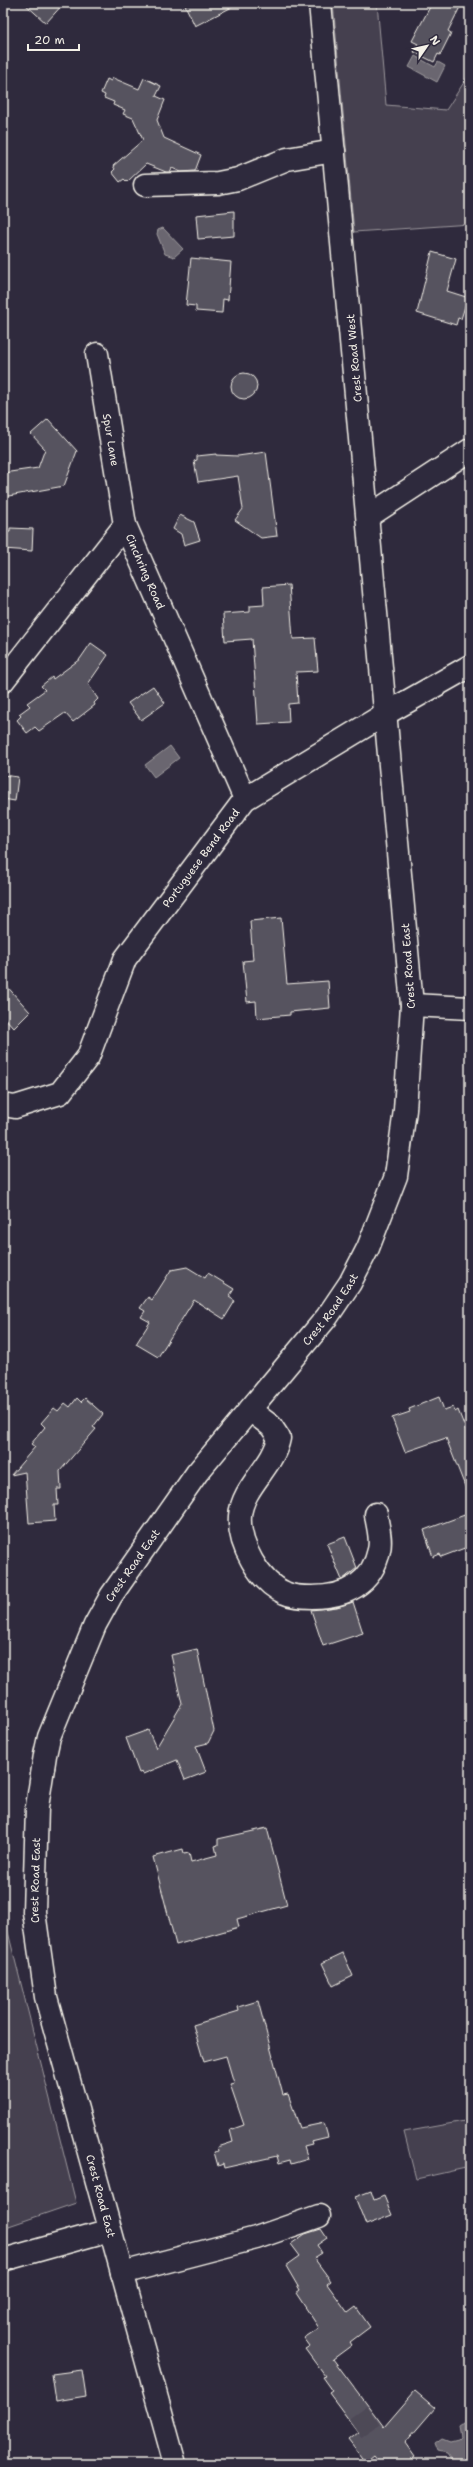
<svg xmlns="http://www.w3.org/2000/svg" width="473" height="2467" viewBox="0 0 473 2467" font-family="'Shantell Sans',sans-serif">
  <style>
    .green { fill: #454050; stroke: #9c989c }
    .water { fill: #6a6670; stroke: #a19ea0 }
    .building { fill: #56525f; stroke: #f4f1e8 }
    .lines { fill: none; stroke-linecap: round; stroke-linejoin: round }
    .minor-tunnel { stroke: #4d4857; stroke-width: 22; stroke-dasharray: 22 11; stroke-linecap: butt }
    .minor-casing { stroke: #f4f1e8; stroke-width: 25 }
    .minor { stroke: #2f2a3d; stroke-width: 22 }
    .labels { text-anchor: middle; stroke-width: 3; stroke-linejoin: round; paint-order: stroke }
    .street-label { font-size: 11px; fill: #f4f1e8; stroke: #2f2a3d }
  </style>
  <rect width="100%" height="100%" fill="#2f2a3d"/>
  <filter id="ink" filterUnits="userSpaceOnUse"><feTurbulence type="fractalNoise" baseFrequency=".025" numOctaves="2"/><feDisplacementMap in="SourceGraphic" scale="8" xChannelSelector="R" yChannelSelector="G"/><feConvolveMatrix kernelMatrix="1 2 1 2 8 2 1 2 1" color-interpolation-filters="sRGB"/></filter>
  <g filter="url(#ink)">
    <g class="green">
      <polygon points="333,3 377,3 386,105 446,110 470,73 470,224 354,232"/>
      <polygon points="3,1912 76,2203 3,2228"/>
      <polygon points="470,2120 470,2167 416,2179 404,2132"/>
    </g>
    <g class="water">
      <polygon points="415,56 435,67 438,62 445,66 437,82 409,67"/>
      <polygon points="163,228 183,249 174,257 165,254 157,234 158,230"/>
      <polygon points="170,746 179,758 154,777 145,765"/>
      <polygon points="462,2424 468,2425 470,2429 468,2462 451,2460 447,2454 438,2452 435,2444 442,2439 450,2442 458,2440 461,2437 459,2426"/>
    </g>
    <g class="building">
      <polygon points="24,3 64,3 46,23"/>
      <polygon points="184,3 240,3 195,26"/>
      <polygon points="432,3 462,3 448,31 451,33 440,55 438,54 434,62 414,52 418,44 412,41"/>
      <polygon points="113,78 139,89 144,78 161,86 156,96 165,100 157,120 164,138 201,155 195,171 181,172 172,168 170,172 166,172 146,164 127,182 124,179 120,182 112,172 115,169 113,166 143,140 133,118 123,114 125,110 113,105 114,102 104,98 105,95 101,93 107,79 111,81"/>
      <polygon points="234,211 234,236 198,239 196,215"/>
      <polygon points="432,252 456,259 447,291 466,297 467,300 461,319 458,318 456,325 417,313"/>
      <polygon points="191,258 231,262 228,300 223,299 222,313 196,311 196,306 186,305"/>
      <circle cx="244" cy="386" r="13"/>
      <polygon points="48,419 77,451 64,486 3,497 3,473 38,468 45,449 31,434"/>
      <polygon points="266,452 277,536 261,538 235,520 243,509 238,476 198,482 194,461 197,460 197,456 216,454 216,455 238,456"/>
      <polygon points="180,515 194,522 200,540 184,545 181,534 173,529"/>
      <polygon points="10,528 33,529 32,551 3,549 3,532 10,532"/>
      <polygon points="289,585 293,639 315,638 318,671 296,672 298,703 288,704 289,722 258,724 252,639 225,641 223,614 250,612 250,606 264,605 263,587"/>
      <polygon points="91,643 108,655 88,684 98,699 94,703 95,705 73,722 65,713 39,731 35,727 27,733 17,720 21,716 19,714 30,706 27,703 45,690 41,686 52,677 53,679 80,659"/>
      <polygon points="153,686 165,703 141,720 128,703"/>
      <polygon points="3,775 18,777 15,801 3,799"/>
      <polygon points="281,918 287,984 328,981 330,1008 290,1012 290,1015 257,1018 256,1001 247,1002 243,961 253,960 250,921"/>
      <polygon points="3,982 30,1012 14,1028 3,1016"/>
      <polygon points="187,1267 205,1278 208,1273 234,1289 229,1297 235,1301 224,1319 194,1300 158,1357 136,1344 150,1322 141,1317 145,1311 140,1308 148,1297 152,1300 171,1270"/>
      <polygon points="439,1397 444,1410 453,1407 455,1412 458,1410 466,1430 470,1428 470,1499 446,1438 405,1452 392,1418 410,1412 409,1409"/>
      <polygon points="77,1398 81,1402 85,1398 103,1414 93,1427 96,1429 60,1471 61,1489 57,1489 58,1505 54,1505 55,1521 29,1523 25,1472 11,1475 35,1447 31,1444 45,1427 41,1423 54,1408 58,1411 65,1403 70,1407"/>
      <polygon points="470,1513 470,1546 441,1557 440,1554 433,1557 424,1530"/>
      <polygon points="345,1537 357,1568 342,1580 327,1544"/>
      <polygon points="353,1602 363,1633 323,1646 311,1610 337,1607"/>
      <polygon points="197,1649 214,1731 208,1743 196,1746 206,1772 185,1780 177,1760 143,1774 142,1772 139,1773 126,1738 148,1730 156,1748 182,1704 171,1655"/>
      <polygon points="267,1828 287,1905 237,1919 239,1927 176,1945 153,1857 183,1849 184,1854 189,1853 191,1862 217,1855 215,1846 218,1845 218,1839"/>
      <polygon points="343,1953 353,1976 333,1986 322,1963"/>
      <polygon points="258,2001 283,2095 288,2094 300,2128 324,2123 328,2137 311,2141 312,2144 304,2146 308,2159 291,2164 290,2160 279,2163 277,2156 224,2168 223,2164 218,2166 214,2152 219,2151 218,2147 233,2142 230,2130 244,2125 230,2084 234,2083 226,2056 204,2062 193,2025 239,2011 238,2007"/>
      <polygon points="371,2191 374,2200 384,2196 392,2215 366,2225 355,2197"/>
      <polygon points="321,2229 327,2238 317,2245 322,2253 314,2258 331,2281 327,2284 348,2313 356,2307 370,2327 350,2342 352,2345 333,2359 384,2427 415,2391 435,2408 405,2443 415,2457 406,2464 381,2464 374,2455 365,2462 348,2440 358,2432 329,2393 332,2391 322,2377 325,2376 305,2349 310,2346 304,2338 319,2328 296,2293 300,2290 286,2266 300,2256 291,2244 305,2234"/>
      <polygon points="82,2370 86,2396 56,2401 52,2374"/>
    </g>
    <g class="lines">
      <polyline class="minor-tunnel" points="355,2428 375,2414"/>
      <defs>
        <g id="minor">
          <polyline points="145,185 218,183 238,179 287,159 334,151"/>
          <path id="s1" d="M97,354L125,525L245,799"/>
          <polyline points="369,516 470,450"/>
          <polyline points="3,681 125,525"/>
          <polyline points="412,1005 470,1008"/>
          <path id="s2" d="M3,1105L15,1107L60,1093L88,1057L125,959L245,799L387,713L470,666"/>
          <path d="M250,1410L271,1426L279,1438C274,1466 242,1487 240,1516C238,1544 259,1582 285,1593C293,1597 304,1597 312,1597C345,1597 372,1585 379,1550C382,1538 377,1525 376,1514"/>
          <polyline points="3,2260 110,2230"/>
          <polyline points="122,2273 256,2238 319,2216"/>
          <path id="s3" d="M175,2464L46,1997L34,1912L37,1807L45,1755L49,1737L95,1625L111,1596L197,1473L327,1317L350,1283L368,1248L396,1176L405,1110L412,1005L320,3"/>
        </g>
      </defs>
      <use href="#minor" class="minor-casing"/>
      <use href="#minor" class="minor"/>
    </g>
  </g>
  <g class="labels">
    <g class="street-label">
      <text transform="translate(354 358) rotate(-95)" y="4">Crest Road West</text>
      <text dy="4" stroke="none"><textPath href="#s1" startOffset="87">Spur Lane</textPath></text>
      <text dy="4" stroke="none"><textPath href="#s1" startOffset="224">Cinchring Road</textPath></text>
      <text dy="4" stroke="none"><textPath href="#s2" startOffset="336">Portuguese Bend Road</textPath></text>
      <text transform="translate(408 966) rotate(-94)" y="4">Crest Road East</text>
      <text dy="4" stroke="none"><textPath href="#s3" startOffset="1262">Crest Road East</textPath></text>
      <text dy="4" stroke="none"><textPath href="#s3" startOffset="938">Crest Road East</textPath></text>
      <text dy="4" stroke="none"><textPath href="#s3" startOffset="602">Crest Road East</textPath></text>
      <text transform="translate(101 2196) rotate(75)" y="4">Crest Road East</text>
    </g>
  </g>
  <rect width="473" height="2467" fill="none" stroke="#2f2a3d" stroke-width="16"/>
  <rect x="8" y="8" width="457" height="2451" fill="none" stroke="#f4f1e8" stroke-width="1.5" filter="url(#ink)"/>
  <g transform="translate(427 46) rotate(56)" stroke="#2f2a3d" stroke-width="3" paint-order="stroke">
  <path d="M0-3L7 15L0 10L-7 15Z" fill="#f4f1e8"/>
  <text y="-6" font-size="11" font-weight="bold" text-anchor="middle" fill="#f4f1e8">N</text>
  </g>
  <path d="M28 44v6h51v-6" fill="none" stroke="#f4f1e8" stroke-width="2"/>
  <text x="34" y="44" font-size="12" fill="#f4f1e8" stroke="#2f2a3d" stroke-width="3" paint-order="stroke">20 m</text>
</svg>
